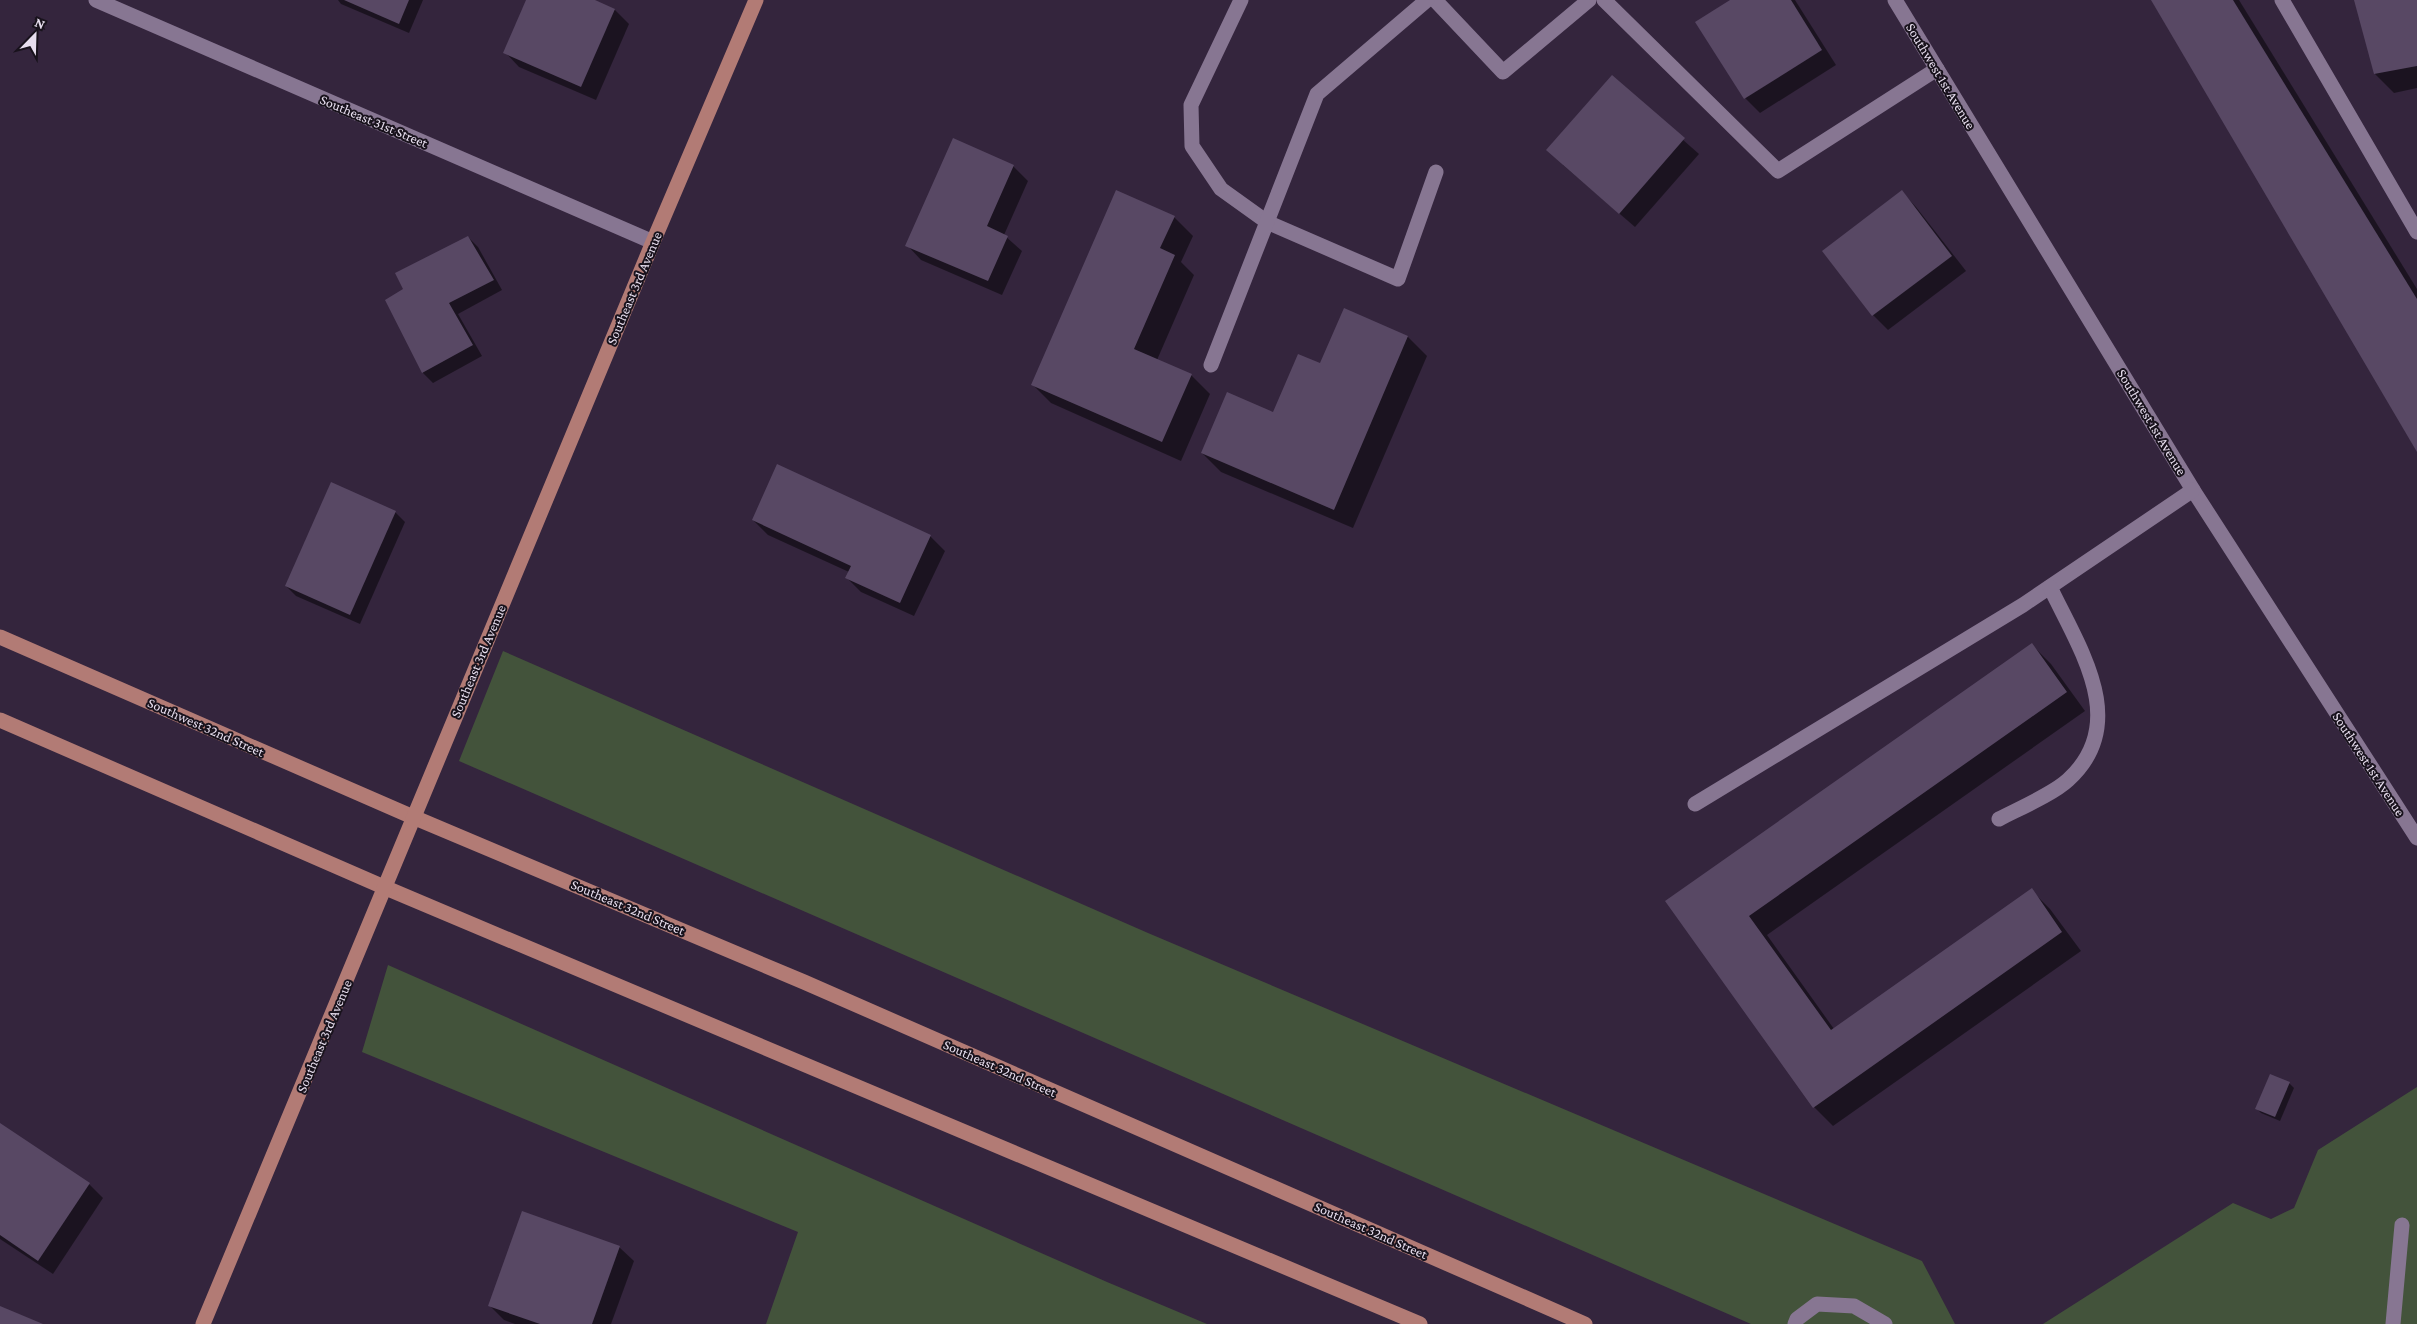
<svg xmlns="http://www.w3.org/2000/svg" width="2417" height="1324" viewBox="0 0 2417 1324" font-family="'Crimson Pro',serif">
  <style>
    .green { fill: #43533b }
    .shadow { fill: #0007 }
    .building { fill: #584864 }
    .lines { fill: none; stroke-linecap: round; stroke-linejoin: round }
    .minor { stroke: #877692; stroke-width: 15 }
    .major { stroke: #b27b75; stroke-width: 15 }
    .labels { text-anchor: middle; stroke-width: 4; stroke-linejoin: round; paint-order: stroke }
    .street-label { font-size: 14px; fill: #e7deee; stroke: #18121c }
  </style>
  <rect width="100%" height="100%" fill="#34253d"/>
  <g class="green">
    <polygon points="503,651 1148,933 1922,1261 1955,1324 1751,1324 459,761"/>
    <polygon points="388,965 1107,1282 1207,1324 766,1324 798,1232 362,1052"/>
    <polygon points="2417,1087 2417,1324 2043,1324 2233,1203 2271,1219 2294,1208 2318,1150"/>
  </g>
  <g class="shadow">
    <polygon points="338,0 423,0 409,33 341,4"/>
    <polygon points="528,0 592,0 615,10 629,24 596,100 519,67 505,52"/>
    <polygon points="1732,0 1795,0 1836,65 1760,113 1745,98"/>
    <polygon points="2153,0 2239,0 2417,289 2417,450"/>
    <polygon points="2355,0 2417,0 2417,88 2394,93 2375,74"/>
    <polygon points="1612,77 1699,154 1635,227 1563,165"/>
    <polygon points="1013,166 1028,181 1004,235 1022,251 1002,295 921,260 907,245"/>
    <polygon points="1902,192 1916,207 1966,271 1888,330 1873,315 1824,251"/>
    <polygon points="1174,217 1193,236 1181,262 1194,275 1157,360 1191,375 1210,394 1181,461 1051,403 1032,384"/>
    <polygon points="468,237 478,247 502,290 458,314 482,356 433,383 423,373 387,300 404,290"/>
    <polygon points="1344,310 1408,337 1427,356 1353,528 1221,472 1202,453 1274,414 1321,365"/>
    <polygon points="395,512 405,522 360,624 296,596 286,586"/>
    <polygon points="753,520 930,536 945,551 914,616 861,592 847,578 849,572 768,535"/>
    <polygon points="2032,645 2051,664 2085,711 1767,935 1834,1029 2031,890 2050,909 2081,951 1833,1126 1814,1107 1667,901"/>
    <polygon points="2289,1083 2294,1088 2280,1121 2261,1113 2256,1108"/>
    <polygon points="0,1125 89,1184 103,1198 53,1274 0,1239"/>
    <polygon points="619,1247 634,1261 611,1324 515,1324 504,1320 489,1305"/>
  </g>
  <g class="building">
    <polygon points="344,0 409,0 399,24"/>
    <polygon points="526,0 595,0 615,9 581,87 503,53"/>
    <polygon points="1730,0 1791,0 1822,50 1744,99 1695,22"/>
    <polygon points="2151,0 2233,0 2417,299 2417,452"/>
    <polygon points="2354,0 2417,0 2417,66 2374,74"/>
    <polygon points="1612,75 1685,138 1619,214 1546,150"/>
    <polygon points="953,138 1014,165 987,226 1008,236 988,281 905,246"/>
    <polygon points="1116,190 1175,216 1160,248 1175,255 1134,349 1192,374 1162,442 1031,385"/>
    <polygon points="1902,190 1952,256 1872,316 1822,251"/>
    <polygon points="468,236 494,280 449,303 473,345 422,373 385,300 403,289 395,273"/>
    <polygon points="1344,308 1408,336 1334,510 1201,453 1227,392 1273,412 1298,354 1320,363"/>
    <polygon points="777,464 931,535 900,603 845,578 851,566 752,520"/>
    <polygon points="331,482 396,511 350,615 285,586"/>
    <polygon points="2032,643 2067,692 1749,916 1831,1030 2032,888 2062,932 1813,1108 1665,901"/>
    <polygon points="2270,1074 2290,1082 2275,1117 2255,1109"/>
    <polygon points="0,1123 90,1183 38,1261 0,1235"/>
    <polygon points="522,1211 620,1246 592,1324 540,1324 488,1306"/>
    <polygon points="0,1306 43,1324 0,1324"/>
  </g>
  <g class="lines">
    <g class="minor">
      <polyline points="96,0 653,242"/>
      <polyline points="1241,0 1191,105 1192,146 1221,189 1267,222 1398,279 1436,172"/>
      <polyline points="1435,0 1503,72 1589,0"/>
      <polyline points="1604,0 1778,171 1937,69"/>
      <polyline points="1895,0 2193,490 2417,838"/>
      <polyline points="2282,0 2417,232"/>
      <polyline points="1211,365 1317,94 1427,0"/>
      <polyline points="1695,804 2023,605 2193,490"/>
      <path d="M1999,819C2018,809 2053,794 2068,780C2131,723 2079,648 2050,587"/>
      <polyline points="1795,1324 1797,1319 1817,1304 1854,1306 1885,1324"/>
      <polyline points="2393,1324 2402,1225"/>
    </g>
    <g class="major">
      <polyline points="0,637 413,817 804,982 1585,1324"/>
      <polyline points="0,720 386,888 1420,1324"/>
      <polyline points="203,1324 653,242 756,0"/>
    </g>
  </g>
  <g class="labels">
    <g class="street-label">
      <text transform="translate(1941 76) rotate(59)" y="5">Southwest 1st Avenue</text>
      <text transform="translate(374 121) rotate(23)" y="5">Southeast 31st Street</text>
      <text transform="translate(634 288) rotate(-67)" y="5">Southeast 3rd Avenue</text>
      <text transform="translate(2152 422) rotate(59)" y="5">Southwest 1st Avenue</text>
      <text transform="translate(478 661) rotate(-67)" y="5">Southeast 3rd Avenue</text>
      <text transform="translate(206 727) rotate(24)" y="5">Southwest 32nd Street</text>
      <text transform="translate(2369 764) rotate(57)" y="5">Southwest 1st Avenue</text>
      <text transform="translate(628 907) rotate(23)" y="5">Southeast 32nd Street</text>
      <text transform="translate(324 1036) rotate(-67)" y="5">Southeast 3rd Avenue</text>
      <text transform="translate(1000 1068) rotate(24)" y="5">Southeast 32nd Street</text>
      <text transform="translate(1371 1230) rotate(24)" y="5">Southeast 32nd Street</text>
    </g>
  </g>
  <g transform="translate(35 35) rotate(23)" stroke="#18121c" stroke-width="4" paint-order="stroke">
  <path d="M0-4L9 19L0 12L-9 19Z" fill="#e7deee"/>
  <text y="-8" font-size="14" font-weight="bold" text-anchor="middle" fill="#e7deee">N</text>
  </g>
</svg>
